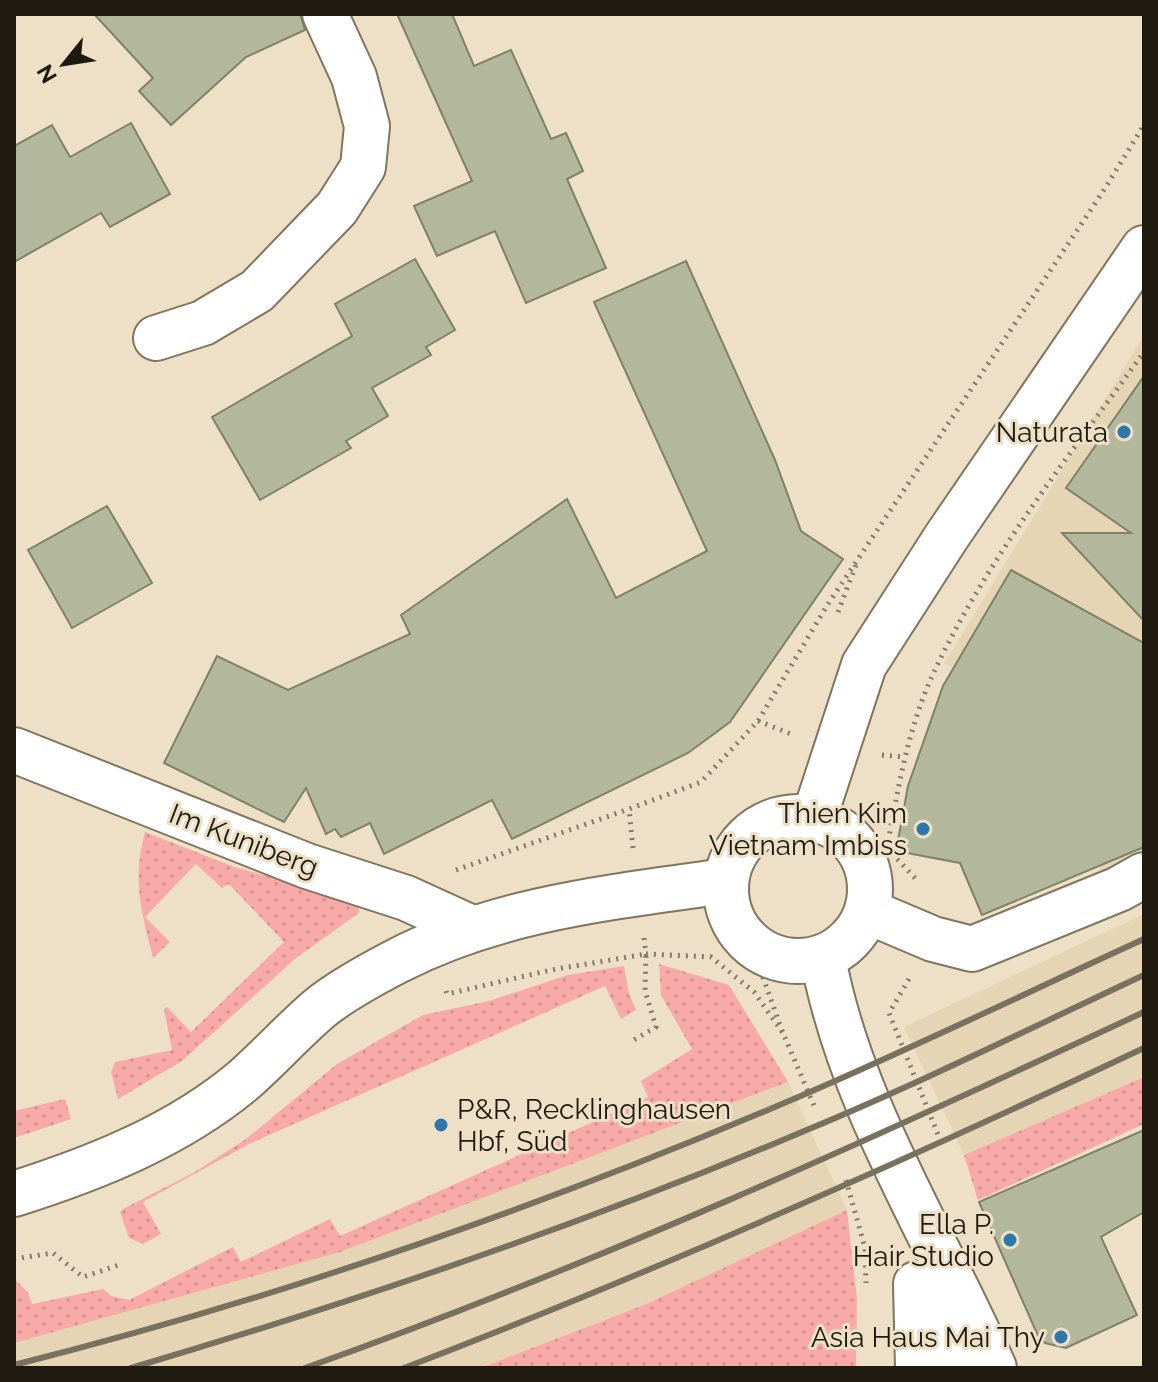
<svg xmlns="http://www.w3.org/2000/svg" width="1158" height="1382" viewBox="0 0 1158 1382" font-family="Raleway,sans-serif">
  <style>
    .built { fill: #e6d5b4 }
    .grass { fill: url(#grass-dots) }
    .building { fill: #b3b89d; stroke: #7d8268; stroke-width: 2 }
    .lines { fill: none; stroke-linecap: round; stroke-linejoin: round }
    .minor-casing { stroke: #81755e; stroke-width: 48 }
    .major-casing { stroke: #81755e; stroke-width: 48 }
    .path { stroke: #827a68; stroke-width: 5; stroke-dasharray: 2 6; stroke-linecap: butt }
    .minor { stroke: #fff; stroke-width: 44 }
    .major { stroke: #fff; stroke-width: 44 }
    .rail { stroke: #797160; stroke-width: 6 }
    .poi-dot { fill: #2e77ab; stroke: #ede0c6; stroke-width: 3 }
    .labels { text-anchor: middle; stroke-width: 6; stroke-linejoin: round; paint-order: stroke }
    .poi-label { font-size: 28px; fill: #1e1a10; stroke: #ede0c6; text-anchor: end }
    .street-label { font-size: 28px; fill: #1e1a10; stroke: #ede0c6 }
  </style>
  <defs>
    <pattern id="grass-dots" width="8" height="8" patternUnits="userSpaceOnUse" patternTransform="scale(2)"><rect width="8" height="8" fill="#f8aaa8"/><path d="M2 2h.1M6 6h.1" fill="none" stroke="#d49290" stroke-width="1.8" stroke-linecap="round"/></pattern>
  </defs>
  <rect width="100%" height="100%" fill="#ede0c6"/>
  <g class="built">
    <polygon points="1144,335 1144,892 1118,909 1028,702 944,664"/>
    <polygon points="1144,914 1144,1077 964,1155 904,1027"/>
    <polygon points="788,1082 847,1210 644,1305 480,1368 14,1368 14,1343 340,1252"/>
  </g>
  <g class="grass">
    <path d="M145,832L237,868L353,898L359,903V913L296,958L182,1061L118,1099L111,1072L115,1062L172,1050L164,1009L167,1007L191,1032L284,942L229,884L222,888L196,864L145,917L170,942L153,958C141,909 132,882 145,832Z"/>
    <polygon points="659,964 729,985 788,1082 340,1252 14,1343 14,1278 28,1293 32,1304 103,1289 111,1296 129,1300 233,1247 241,1262 330,1219 340,1236 648,1097 641,1081 692,1049 661,995"/>
    <polygon points="624,966 629,994 636,1010 621,1019 605,986 249,1144 143,1202 161,1234 143,1244 129,1238 120,1212 123,1209 195,1172 246,1139 337,1064 423,1015 489,1001 568,975"/>
    <polygon points="1144,1077 1144,1124 978,1200 964,1155"/>
    <polygon points="65,1099 71,1119 14,1138 14,1111"/>
    <polygon points="847,1210 857,1299 856,1368 480,1368 644,1305"/>
  </g>
  <g class="building">
    <polygon points="94,14 300,14 305,30 246,57 171,125 139,91 153,78"/>
    <polygon points="397,14 452,14 474,66 511,50 551,139 566,133 583,171 567,179 606,268 526,303 495,231 437,256 414,206 472,181"/>
    <polygon points="131,123 170,194 110,227 101,213 14,262 14,146 52,125 70,157"/>
    <polygon points="415,259 455,330 426,347 431,355 372,388 388,416 346,441 351,448 260,500 212,417 352,336 335,304"/>
    <polygon points="686,261 775,460 801,531 843,559 730,722 688,753 512,839 492,800 384,854 370,823 341,837 335,829 326,834 306,788 284,822 164,763 217,656 288,690 410,634 401,615 567,499 616,598 707,551 594,302"/>
    <polygon points="1144,376 1144,621 1062,533 1131,533 1066,488"/>
    <polygon points="107,506 152,583 72,628 28,550"/>
    <polygon points="1011,570 1144,643 1144,847 982,915 960,863 896,851 908,786 943,686"/>
    <polygon points="1144,1130 1144,1212 1101,1237 1137,1315 1066,1348 1045,1343 1038,1336 979,1202"/>
  </g>
  <g class="lines">
    <defs>
      <g id="minor">
        <polyline points="156,338 203,323 257,291 337,208 363,167 367,126 354,77 325,14"/>
        <polyline points="14,750 307,866 406,898 474,929"/>
        <polyline points="867,911 933,939 972,949 1119,889 1144,875"/>
      </g>
      <g id="major">
        <circle cx="798" cy="889" r="72"/>
        <polyline points="814,818 864,665 947,536 1144,248"/>
        <path d="M823,958C850,1104 935,1234 994,1368"/>
        <path d="M14,1194C96,1168 179,1135 245,1079C271,1056 294,1030 320,1008C342,990 372,974 397,961C500,908 613,897 725,881"/>
        <polyline points="916,1284 918,1368"/>
        <polyline points="934,1285 956,1368"/>
      </g>
    </defs>
    <use href="#minor" class="minor-casing"/>
    <use href="#major" class="major-casing"/>
    <g class="path">
      <polyline points="838,612 856,565"/>
      <polyline points="758,721 791,734"/>
      <polyline points="882,755 905,757"/>
      <polyline points="633,848 629,809 701,782 758,721 828,604 1102,193 1144,125"/>
      <polyline points="879,868 887,848"/>
      <polyline points="456,870 629,809"/>
      <path d="M915,878L887,848C898,789 908,727 934,672C988,557 1070,455 1144,352"/>
      <polyline points="644,938 646,954 711,957 754,992 783,1033"/>
      <polyline points="752,947 783,1033 815,1108"/>
      <polyline points="909,979 889,1013 939,1137"/>
      <polyline points="446,991 447,994 551,970 646,954 645,991 656,1027 630,1042"/>
      <polyline points="846,1180 865,1248 866,1283"/>
      <polyline points="14,1259 53,1253 83,1277 119,1265"/>
    </g>
    <use href="#minor" class="minor"/>
    <use href="#major" class="major"/>
    <g class="rail">
      <path d="M14,1365C281,1298 543,1206 796,1098C913,1048 1028,992 1144,939"/>
      <path d="M131,1368C361,1300 588,1223 809,1129C922,1082 1033,1027 1144,975"/>
      <path d="M305,1368C592,1266 868,1141 1144,1012"/>
      <path d="M404,1368C655,1272 900,1163 1144,1048"/>
    </g>
  </g>
  <g class="poi-dot">
    <circle cx="1124" cy="432" r="8"/>
    <circle cx="923" cy="829" r="8"/>
    <circle cx="441" cy="1125" r="8"/>
    <circle cx="1010" cy="1240" r="8"/>
    <circle cx="1061" cy="1337" r="8"/>
  </g>
  <g class="labels">
    <g class="poi-label">
      <text x="1108" y="442">Naturata</text>
      <text x="907" y="823">Thien Kim<tspan x="907" dy="32">Vietnam Imbiss</tspan></text>
      <text x="457" y="1119" text-anchor="start">P&amp;R, Recklinghausen<tspan x="457" dy="32">Hbf, Süd</tspan></text>
      <text x="994" y="1234">Ella P.<tspan x="994" dy="32">Hair Studio</tspan></text>
      <text x="1045" y="1347">Asia Haus Mai Thy</text>
    </g>
    <g class="street-label">
      <text transform="translate(244 840) rotate(21)" y="10">Im Kuniberg</text>
    </g>
  </g>
  <rect width="1158" height="1382" fill="none" stroke="#1e1a10" stroke-width="32"/>
  <g transform="translate(64 64) rotate(240)" stroke="#ede0c6" stroke-width="6" paint-order="stroke">
  <path d="M0-6L14 30L0 20L-14 30Z" fill="#1e1a10"/>
  <text y="-12" font-size="22" font-weight="bold" text-anchor="middle" fill="#1e1a10">N</text>
  </g>
</svg>
